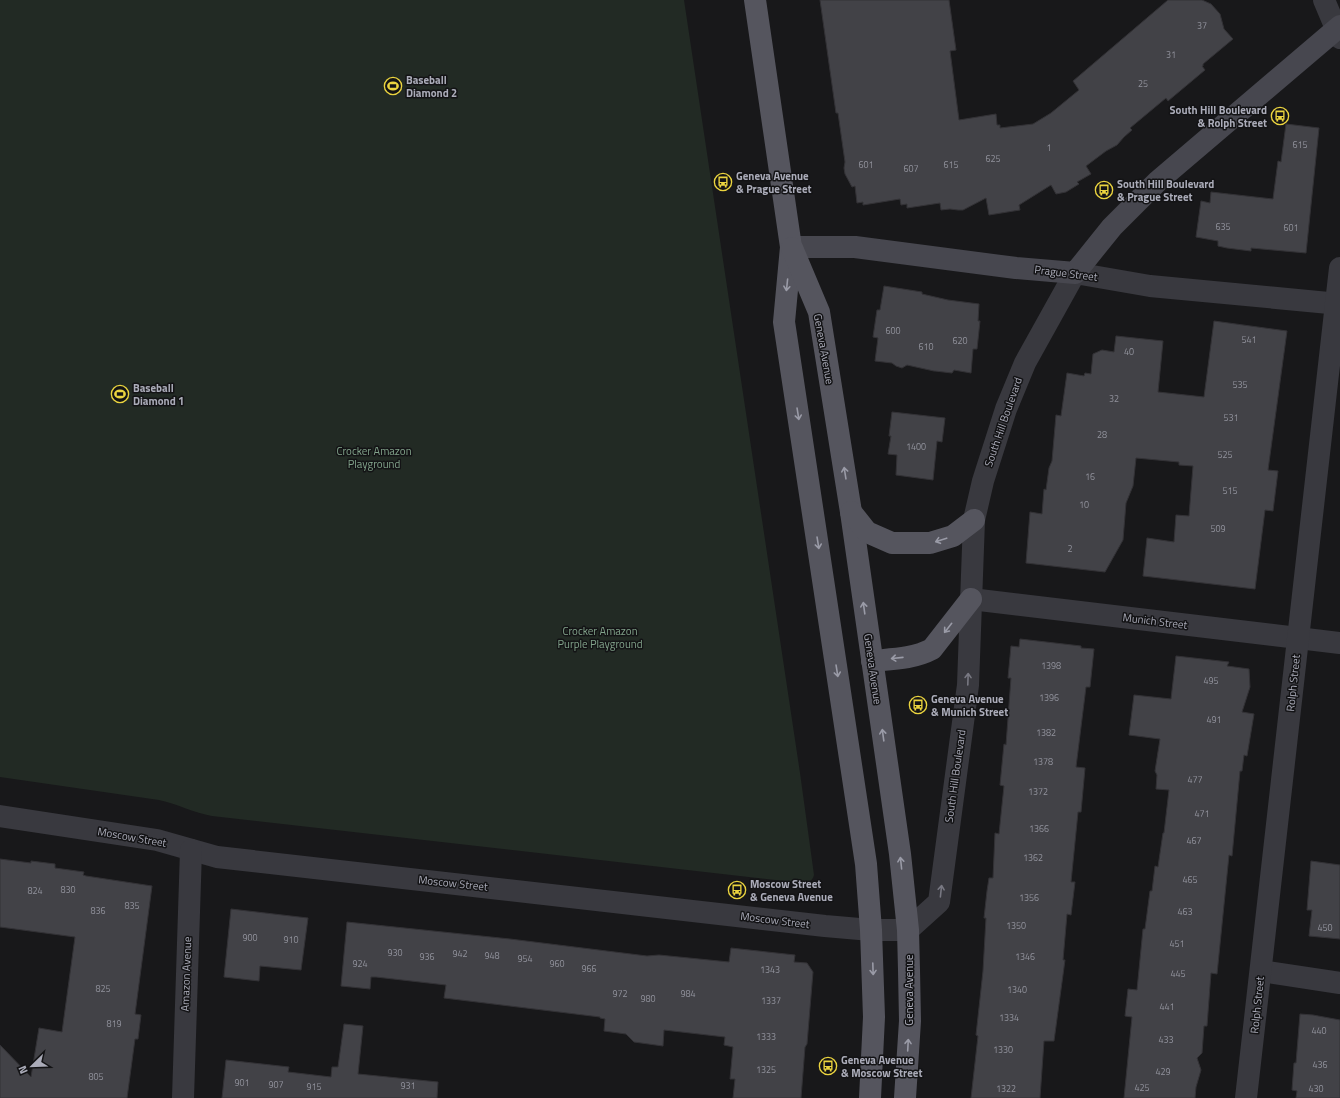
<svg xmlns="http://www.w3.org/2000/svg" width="1340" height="1098" viewBox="0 0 1340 1098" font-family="'Titillium Web',sans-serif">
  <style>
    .green { fill: #222a24 }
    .building { fill: #424247; stroke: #333236 }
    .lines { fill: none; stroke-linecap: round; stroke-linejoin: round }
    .street { stroke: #39393f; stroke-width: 22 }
    .secondary { stroke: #47474f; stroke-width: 22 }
    .primary { stroke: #55555e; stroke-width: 22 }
    .oneway { stroke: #9a9ba7 }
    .oneway2 { stroke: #787882 }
    .labels { text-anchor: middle; stroke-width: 3; stroke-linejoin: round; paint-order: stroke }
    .number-label { font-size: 9px; fill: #91929c }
    .poi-label { font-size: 11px; font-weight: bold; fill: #abacb9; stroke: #131315; text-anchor: start }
    .street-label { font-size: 11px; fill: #abacb9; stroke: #131315 }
    .park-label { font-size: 11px; fill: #82a38b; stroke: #131315 }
  </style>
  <rect width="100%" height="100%" fill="#18181a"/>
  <path class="green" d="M0,0H684L800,773L814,875C813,881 807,883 802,883L212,816C194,813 178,804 159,800L0,777Z"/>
  <g class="building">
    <polygon points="820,0 949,0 956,50 950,51 959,120 996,114 997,125 1000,125 1000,128 1033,124 1051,113 1079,90 1073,81 1168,0 1202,0 1211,4 1220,14 1224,29 1233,39 1203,64 1203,66 1202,66 1205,70 1168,101 1166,98 1130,128 1132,130 1124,137 1117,145 1106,151 1086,166 1091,174 1077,182 1079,184 1066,192 1056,194 1051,185 1019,205 1020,210 989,215 986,198 963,210 958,210 950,209 941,210 940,203 907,208 907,204 901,205 900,199 863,205 863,202 857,203 855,186 852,187 845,174 844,168 845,162 838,113 836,113"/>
    <polygon points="1286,124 1319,128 1306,253 1251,248 1251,251 1227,248 1218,246 1218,241 1196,237 1201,201 1210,203 1211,192 1273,199 1278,161 1281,162"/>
    <polygon points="884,286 922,292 922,294 948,300 979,304 978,321 980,321 977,349 973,349 971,373 954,370 952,373 935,371 934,371 907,365 902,368 896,366 892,363 875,361 878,338 873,337 877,310 880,310"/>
    <polygon points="1214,321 1287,331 1268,470 1278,471 1273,511 1265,510 1255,589 1143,576 1147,538 1174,542 1176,515 1189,516 1193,466 1179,465 1179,462 1136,458 1133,486 1126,503 1123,540 1105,572 1026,563 1030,512 1042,514 1044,489 1046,490 1049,468 1052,461 1056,415 1061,416 1067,373 1084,376 1085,373 1091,374 1093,354 1102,350 1114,352 1116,336 1163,341 1158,392 1204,397"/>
    <polygon points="892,412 945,418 942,442 937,441 933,480 896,475 897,455 888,454 891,436 889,436"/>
    <polygon points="1020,639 1081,646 1081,648 1094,649 1090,687 1086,687 1076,767 1085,768 1081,812 1078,812 1071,882 1075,882 1071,915 1067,914 1063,960 1065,960 1054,1041 1044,1041 1040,1098 971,1098 978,1036 976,1035 983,971 986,918 984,918 987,891 989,878 993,878 995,833 999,834 1004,786 1000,785 1004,744 1006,745 1011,678 1008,678 1011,646 1019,647"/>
    <polygon points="1176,656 1229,662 1227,666 1249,669 1250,687 1242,712 1254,714 1247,756 1244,755 1242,771 1240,771 1232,856 1229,855 1217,974 1211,973 1207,1026 1204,1026 1202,1053 1197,1058 1201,1070 1196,1087 1195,1098 1124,1098 1132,1017 1125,1016 1128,989 1137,990 1143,929 1145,929 1150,891 1152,891 1155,866 1158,867 1163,833 1164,833 1169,790 1156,789 1157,775 1155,771 1160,739 1129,735 1134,695 1171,699"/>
    <polygon points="0,859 31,863 31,861 55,864 55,868 84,872 83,875 86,876 152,886 135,1014 141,1015 138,1039 135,1039 127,1098 0,1098 0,1045 31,1077 39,1028 62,1032 75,937 0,927"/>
    <polygon points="1311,861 1340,865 1340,939 1309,936 1312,910 1307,910"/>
    <polygon points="231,909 308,918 301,970 260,966 259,981 224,977"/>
    <polygon points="347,922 510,939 647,956 659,955 729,962 731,948 795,955 794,962 807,963 813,972 807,1044 805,1047 801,1098 733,1098 735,1079 730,1079 733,1047 724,1045 725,1037 664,1030 663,1046 634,1042 626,1034 604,1031 605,1019 600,1018 600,1017 444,998 446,985 376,977 371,977 370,989 341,986"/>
    <polygon points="1300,1014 1313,1015 1340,1020 1340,1098 1296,1098 1297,1091 1292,1090 1294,1063 1296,1063"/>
    <polygon points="344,1024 363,1026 358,1074 438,1082 437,1098 222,1098 226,1060 289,1067 288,1072 331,1077 332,1067 338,1067"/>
  </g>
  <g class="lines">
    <g class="street">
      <polyline points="1324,0 1340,38"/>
      <polyline points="971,599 1340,643"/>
      <polyline points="0,816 157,840 217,857 825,926 871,930 908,930 939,902 968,685 974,520 983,481 1006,409 1025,363 1075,273 1150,286 1340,304"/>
      <polyline points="1261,971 1340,983"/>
      <polyline points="183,1098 191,850"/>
      <polyline points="1246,1098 1340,268"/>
    </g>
    <polyline class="secondary" points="791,247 855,247 1016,268 1075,273 1112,227 1158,181 1340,26"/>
    <g class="primary">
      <polyline points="755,0 791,247 784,322 866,864 871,930 874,1017 870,1098"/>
      <polyline points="792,248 819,312 851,512 900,854 908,930 909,970 910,1021 905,1098"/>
      <polyline points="851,512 867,532 892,543 930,543 953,536 974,520"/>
      <path d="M872,661C892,659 913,659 932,649L971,599"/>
    </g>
  </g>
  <defs><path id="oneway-shaft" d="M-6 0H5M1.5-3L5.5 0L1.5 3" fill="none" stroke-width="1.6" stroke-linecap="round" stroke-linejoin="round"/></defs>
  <g class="oneway">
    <use href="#oneway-shaft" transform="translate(787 285) rotate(96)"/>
    <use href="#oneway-shaft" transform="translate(798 414) rotate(81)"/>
    <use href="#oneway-shaft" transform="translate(845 473) rotate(-99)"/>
    <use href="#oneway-shaft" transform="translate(941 540) rotate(162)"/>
    <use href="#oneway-shaft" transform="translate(818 543) rotate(81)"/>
    <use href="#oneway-shaft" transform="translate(864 608) rotate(-98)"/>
    <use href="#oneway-shaft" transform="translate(948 628) rotate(128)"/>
    <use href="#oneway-shaft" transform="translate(897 658) rotate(174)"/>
    <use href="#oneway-shaft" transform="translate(837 671) rotate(81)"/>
    <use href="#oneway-shaft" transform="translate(883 735) rotate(-98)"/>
    <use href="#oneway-shaft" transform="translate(901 863) rotate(-96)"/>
    <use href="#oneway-shaft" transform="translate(873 969) rotate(88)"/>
    <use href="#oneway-shaft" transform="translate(908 1045) rotate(-87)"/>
  </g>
  <g class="oneway2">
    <use href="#oneway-shaft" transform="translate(968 679) rotate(-88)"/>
    <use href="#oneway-shaft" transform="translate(941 891) rotate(-84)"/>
  </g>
  <defs>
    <symbol id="stadium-ring" viewBox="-11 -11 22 22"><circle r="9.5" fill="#131315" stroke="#ebd43f" stroke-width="1.5"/><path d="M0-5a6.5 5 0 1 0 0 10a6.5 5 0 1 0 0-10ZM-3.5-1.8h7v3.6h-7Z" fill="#ebd43f"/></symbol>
    <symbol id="bus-ring" viewBox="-11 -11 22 22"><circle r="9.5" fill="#131315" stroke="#ebd43f" stroke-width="1.5"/><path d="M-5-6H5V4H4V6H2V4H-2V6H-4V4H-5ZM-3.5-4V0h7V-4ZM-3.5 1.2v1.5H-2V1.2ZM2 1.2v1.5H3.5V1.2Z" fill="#ebd43f"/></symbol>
  </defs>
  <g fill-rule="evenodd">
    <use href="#stadium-ring" x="383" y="76" width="20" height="20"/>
    <use href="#bus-ring" x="1270" y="106" width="20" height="20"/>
    <use href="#bus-ring" x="713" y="172" width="20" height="20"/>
    <use href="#bus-ring" x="1094" y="180" width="20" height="20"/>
    <use href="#stadium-ring" x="110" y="384" width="20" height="20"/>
    <use href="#bus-ring" x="908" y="695" width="20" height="20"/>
    <use href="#bus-ring" x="727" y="880" width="20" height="20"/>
    <use href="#bus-ring" x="818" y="1056" width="20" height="20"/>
  </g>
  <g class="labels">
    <g class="number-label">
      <text x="1202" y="29">37</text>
      <text x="1171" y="58">31</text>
      <text x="1143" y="87">25</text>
      <text x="1300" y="148">615</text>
      <text x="1049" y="151">1</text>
      <text x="993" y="162">625</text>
      <text x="866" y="168">601</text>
      <text x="951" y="168">615</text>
      <text x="911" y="172">607</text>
      <text x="1223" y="230">635</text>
      <text x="1291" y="231">601</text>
      <text x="893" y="334">600</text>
      <text x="1249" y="343">541</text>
      <text x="960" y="344">620</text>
      <text x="926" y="350">610</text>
      <text x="1129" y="355">40</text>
      <text x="1240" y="388">535</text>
      <text x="1114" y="402">32</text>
      <text x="1231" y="421">531</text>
      <text x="1102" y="438">28</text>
      <text x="916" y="450">1400</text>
      <text x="1225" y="458">525</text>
      <text x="1090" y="480">16</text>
      <text x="1230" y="494">515</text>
      <text x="1084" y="508">10</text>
      <text x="1218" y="532">509</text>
      <text x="1070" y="552">2</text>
      <text x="1051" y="669">1398</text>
      <text x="1211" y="684">495</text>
      <text x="1049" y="701">1396</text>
      <text x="1214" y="723">491</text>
      <text x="1046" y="736">1382</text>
      <text x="1043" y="765">1378</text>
      <text x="1195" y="783">477</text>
      <text x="1038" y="795">1372</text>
      <text x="1202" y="817">471</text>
      <text x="1039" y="832">1366</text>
      <text x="1194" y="844">467</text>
      <text x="1033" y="861">1362</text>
      <text x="1190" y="883">465</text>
      <text x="68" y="893">830</text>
      <text x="35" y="894">824</text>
      <text x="1029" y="901">1356</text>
      <text x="132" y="909">835</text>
      <text x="98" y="914">836</text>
      <text x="1185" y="915">463</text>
      <text x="1016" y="929">1350</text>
      <text x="1325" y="931">450</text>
      <text x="250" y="941">900</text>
      <text x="291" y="943">910</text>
      <text x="1177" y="947">451</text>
      <text x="395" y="956">930</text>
      <text x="460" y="957">942</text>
      <text x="492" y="959">948</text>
      <text x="427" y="960">936</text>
      <text x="1025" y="960">1346</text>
      <text x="525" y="962">954</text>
      <text x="360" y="967">924</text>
      <text x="557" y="967">960</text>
      <text x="589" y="972">966</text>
      <text x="770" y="973">1343</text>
      <text x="1178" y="977">445</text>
      <text x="103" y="992">825</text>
      <text x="1017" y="993">1340</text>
      <text x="620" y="997">972</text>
      <text x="688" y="997">984</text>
      <text x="648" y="1002">980</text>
      <text x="771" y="1004">1337</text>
      <text x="1167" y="1010">441</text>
      <text x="1009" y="1021">1334</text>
      <text x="114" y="1027">819</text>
      <text x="1319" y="1034">440</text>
      <text x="766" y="1040">1333</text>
      <text x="1166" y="1043">433</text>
      <text x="1003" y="1053">1330</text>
      <text x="1320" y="1068">436</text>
      <text x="766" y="1073">1325</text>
      <text x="1163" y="1075">429</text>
      <text x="96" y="1080">805</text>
      <text x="242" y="1086">901</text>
      <text x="276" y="1088">907</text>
      <text x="408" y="1089">931</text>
      <text x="314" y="1090">915</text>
      <text x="1142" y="1091">425</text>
      <text x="1006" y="1092">1322</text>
      <text x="1316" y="1092">430</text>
    </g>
    <g class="poi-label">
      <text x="406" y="84">Baseball<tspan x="406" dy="13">Diamond 2</tspan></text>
      <text x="1267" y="114" text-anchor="end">South Hill Boulevard<tspan x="1267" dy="13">&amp; Rolph Street</tspan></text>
      <text x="736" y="180">Geneva Avenue<tspan x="736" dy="13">&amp; Prague Street</tspan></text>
      <text x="1117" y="188">South Hill Boulevard<tspan x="1117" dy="13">&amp; Prague Street</tspan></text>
      <text x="133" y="392">Baseball<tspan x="133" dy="13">Diamond 1</tspan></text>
      <text x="931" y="703">Geneva Avenue<tspan x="931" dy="13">&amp; Munich Street</tspan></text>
      <text x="750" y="888">Moscow Street<tspan x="750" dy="13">&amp; Geneva Avenue</tspan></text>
      <text x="841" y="1064">Geneva Avenue<tspan x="841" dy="13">&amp; Moscow Street</tspan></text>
    </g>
    <g class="street-label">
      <text transform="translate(1066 273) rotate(7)" y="4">Prague Street</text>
      <text transform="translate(824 349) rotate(80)" y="4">Geneva Avenue</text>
      <text transform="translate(1003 422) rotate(-71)" y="4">South Hill Boulevard</text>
      <text transform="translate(1155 621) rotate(7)" y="4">Munich Street</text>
      <text transform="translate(873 669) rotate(82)" y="4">Geneva Avenue</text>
      <text transform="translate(1293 683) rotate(-84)" y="4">Rolph Street</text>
      <text transform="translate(955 776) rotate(-82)" y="4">South Hill Boulevard</text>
      <text transform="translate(132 837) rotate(10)" y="4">Moscow Street</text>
      <text transform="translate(453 883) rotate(6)" y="4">Moscow Street</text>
      <text transform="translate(775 920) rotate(7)" y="4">Moscow Street</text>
      <text transform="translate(186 974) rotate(-88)" y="4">Amazon Avenue</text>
      <text transform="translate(909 990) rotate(-90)" y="4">Geneva Avenue</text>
      <text transform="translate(1257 1005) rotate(-84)" y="4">Rolph Street</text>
    </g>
    <g class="park-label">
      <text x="374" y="455">Crocker Amazon<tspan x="374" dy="13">Playground</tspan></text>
      <text x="600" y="635">Crocker Amazon<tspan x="600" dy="13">Purple Playground</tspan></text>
    </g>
  </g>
  <g transform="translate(32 1066) rotate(247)" stroke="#131315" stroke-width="3" paint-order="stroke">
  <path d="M0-3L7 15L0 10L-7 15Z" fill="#abacb9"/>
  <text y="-6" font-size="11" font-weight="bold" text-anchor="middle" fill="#abacb9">N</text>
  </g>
</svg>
